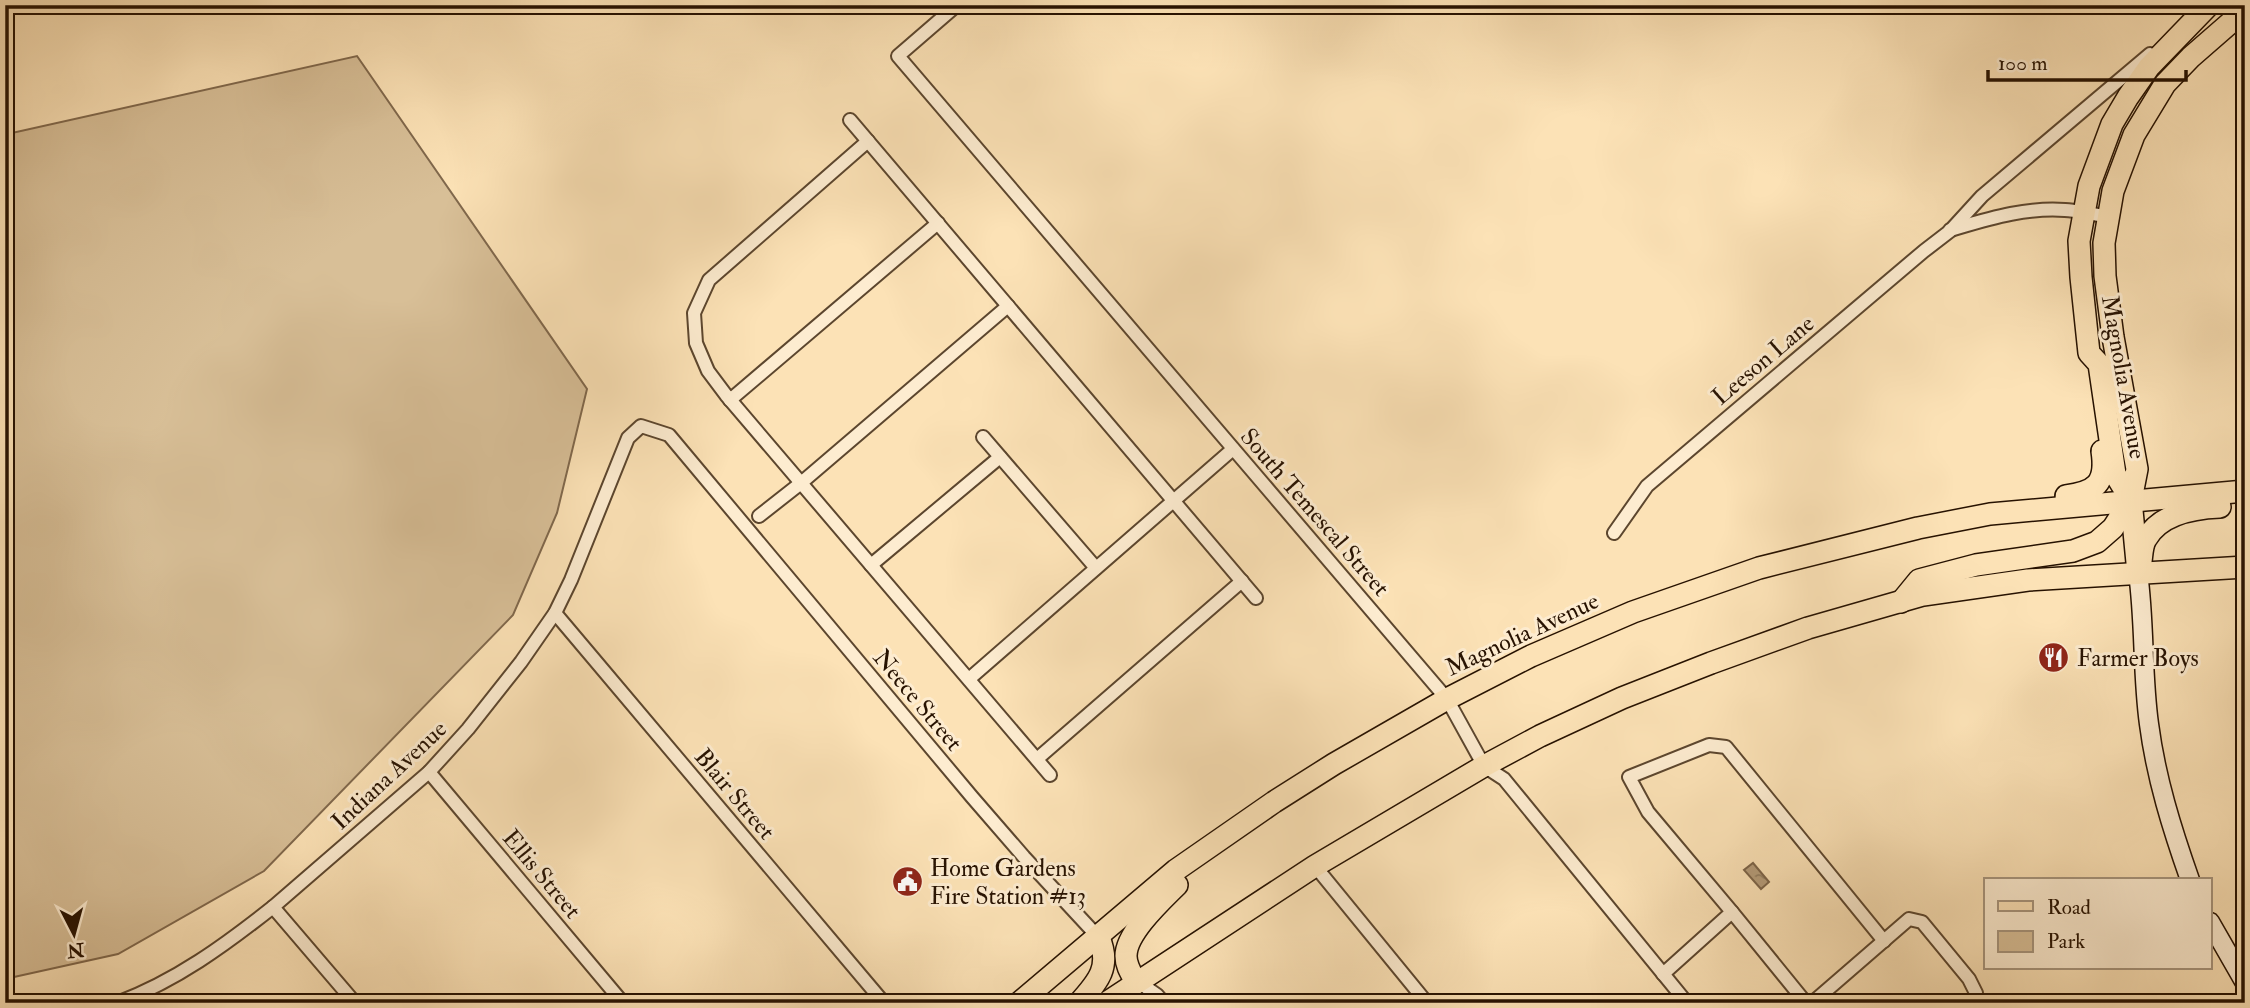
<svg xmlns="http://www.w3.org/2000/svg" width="2250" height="1008" viewBox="0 0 2250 1008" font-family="'IM FELL Double Pica',serif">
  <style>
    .green { fill: #d8bf97; stroke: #80684c; stroke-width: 2 }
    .water { fill: url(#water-ripples); stroke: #7c6448; stroke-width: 2 }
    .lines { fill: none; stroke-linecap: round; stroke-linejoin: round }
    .minor-casing { stroke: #5c462e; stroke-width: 16 }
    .secondary-casing { stroke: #271201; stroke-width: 21 }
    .primary-casing { stroke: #271201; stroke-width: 24 }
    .minor { stroke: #fdecd0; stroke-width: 12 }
    .secondary { stroke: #fdecd0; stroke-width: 18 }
    .primary { stroke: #fce2b6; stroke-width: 21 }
    .labels { text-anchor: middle; stroke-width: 6; stroke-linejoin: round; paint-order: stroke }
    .street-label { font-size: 24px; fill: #271201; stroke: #fdecd0 }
    .poi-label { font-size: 24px; fill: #271201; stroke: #fdecd0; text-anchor: start }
  </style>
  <defs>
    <pattern id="water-ripples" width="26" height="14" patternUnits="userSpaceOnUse" patternTransform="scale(1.75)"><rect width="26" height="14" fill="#b49b78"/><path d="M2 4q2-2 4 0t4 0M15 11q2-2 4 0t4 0" fill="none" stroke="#927d60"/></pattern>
  </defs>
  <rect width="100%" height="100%" fill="#fce2b6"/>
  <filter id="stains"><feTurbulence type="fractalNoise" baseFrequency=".00286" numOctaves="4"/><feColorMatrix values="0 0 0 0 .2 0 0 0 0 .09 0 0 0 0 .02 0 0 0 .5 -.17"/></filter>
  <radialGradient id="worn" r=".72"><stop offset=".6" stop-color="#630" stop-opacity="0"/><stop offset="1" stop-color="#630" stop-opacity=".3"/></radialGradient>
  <polygon class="green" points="357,56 587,389 557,513 513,615 264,871 118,954 5,979 5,132 12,133"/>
  <polygon class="water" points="1753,863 1769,882 1761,889 1744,870"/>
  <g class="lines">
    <defs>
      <g id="minor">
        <polyline points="957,5 898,56 1447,699 1484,766 1504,779 1687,1003"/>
        <polyline points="850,120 1256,598"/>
        <polyline points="868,141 709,280 694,313 696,343 708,371 726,395 1050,775"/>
        <path d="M1950,230C1988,219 2025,207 2065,210C2079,211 2094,214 2109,217"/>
        <polyline points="730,400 938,223"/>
        <polyline points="983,437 1096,568"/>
        <polyline points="759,516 801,483 1008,306"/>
        <polyline points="1614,533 1647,486 1924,251 1950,231 1982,196 2150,54"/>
        <polyline points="871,565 1000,457"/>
        <polyline points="555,613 884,1003"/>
        <polyline points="969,679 1233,449"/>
        <polyline points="1037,759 1242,581"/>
        <polyline points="429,772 623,1003"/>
        <polyline points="1315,866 1427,1003"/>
        <polyline points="273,907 355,1003"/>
        <polyline points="1663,974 1732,912"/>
        <polyline points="1134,979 1157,995 1164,1003"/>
        <path d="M117,1003C176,981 225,945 273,907L429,772L468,729L521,662L555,613L571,580L628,438L641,426L669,435L972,797L1024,857L1100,939"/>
        <polyline points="1806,1003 1732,912 1648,812 1629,777 1709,745 1726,747 1884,941"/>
        <polyline points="1812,1003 1909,919 1922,922 1969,979 1976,993 1972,1003"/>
      </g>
      <g id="secondary">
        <path d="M2138,573C2145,623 2142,674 2149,724C2156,778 2172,829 2190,880"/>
        <polyline points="2210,922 2245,983"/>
      </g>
      <g id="primary">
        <path d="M2066,496C2095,492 2107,484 2102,451"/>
        <polyline points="2131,500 2115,474 2099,364 2089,353 2081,277 2079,241 2089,186 2112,124 2128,97 2149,67 2209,5"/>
        <path d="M2141,561C2142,555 2142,545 2146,539C2160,514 2195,508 2220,507"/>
        <polyline points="2138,573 2131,500 2137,469 2113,337 2105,276 2104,243 2113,191 2134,135 2165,84 2191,57 2245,10"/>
        <polyline points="1901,602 1919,580 1976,565 2073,551 2097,542 2113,528 2131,500"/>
        <path d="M1136,982C1131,973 1126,966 1126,956C1126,933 1161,901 1177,885"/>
        <polyline points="1019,1003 1176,870 1274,802 1334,764 1447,699 1531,656 1633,612 1759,568 1918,528 1990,514 2245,491"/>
        <path d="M1079,1003C1099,981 1111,966 1099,938"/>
        <polyline points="1106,1003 1315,866 1484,766 1540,736 1622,698 1711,663 1808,628 1923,595 2028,580 2245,567"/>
      </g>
    </defs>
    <use href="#minor" class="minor-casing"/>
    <use href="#secondary" class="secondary-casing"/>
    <use href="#primary" class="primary-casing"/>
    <use href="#minor" class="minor"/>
    <use href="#secondary" class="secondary"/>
    <use href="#primary" class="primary"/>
  </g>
  <defs>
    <symbol id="restaurant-disc" viewBox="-11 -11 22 22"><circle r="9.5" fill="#8f2418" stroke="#fdecd0"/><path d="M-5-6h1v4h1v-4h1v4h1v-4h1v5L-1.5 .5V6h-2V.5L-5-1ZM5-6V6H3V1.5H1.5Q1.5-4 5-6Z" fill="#fff"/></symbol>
    <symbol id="civic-disc" viewBox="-11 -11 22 22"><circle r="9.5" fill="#8f2418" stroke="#fdecd0"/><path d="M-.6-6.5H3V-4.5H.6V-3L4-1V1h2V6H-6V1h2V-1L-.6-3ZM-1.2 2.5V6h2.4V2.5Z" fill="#fff"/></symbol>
  </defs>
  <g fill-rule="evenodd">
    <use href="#restaurant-disc" x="2036" y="640" width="35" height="35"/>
    <use href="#civic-disc" x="890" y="864" width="35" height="35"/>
  </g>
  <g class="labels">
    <g class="street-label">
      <text transform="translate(1763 360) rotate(-40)" y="8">Leeson Lane</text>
      <text transform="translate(2124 377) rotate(80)" y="8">Magnolia Avenue</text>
      <text transform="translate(1315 512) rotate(49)" y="8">South Temescal Street</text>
      <text transform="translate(1522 634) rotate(-25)" y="8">Magnolia Avenue</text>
      <text transform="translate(918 700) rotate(50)" y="8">Neece Street</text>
      <text transform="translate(389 775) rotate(-43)" y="8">Indiana Avenue</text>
      <text transform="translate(735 794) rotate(50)" y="8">Blair Street</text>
      <text transform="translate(542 874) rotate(50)" y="8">Ellis Street</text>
    </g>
    <g class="poi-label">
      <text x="2077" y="666">Farmer Boys</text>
      <text x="930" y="876">Home Gardens<tspan x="930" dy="28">Fire Station #13</tspan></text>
    </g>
  </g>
  <rect width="2250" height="1008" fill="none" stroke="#fce2b6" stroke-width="28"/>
  <rect x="7" y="7" width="2236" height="994" fill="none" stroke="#271201" stroke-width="3.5"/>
  <rect x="14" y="14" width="2222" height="980" fill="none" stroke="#271201" stroke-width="2"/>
  <rect x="1984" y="878" width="228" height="91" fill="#fdecd0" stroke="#a7957d" stroke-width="2"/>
  <rect x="1998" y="901" width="35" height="10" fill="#fce2b6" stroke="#a7957d" stroke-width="2"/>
  <text x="2047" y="914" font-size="21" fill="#271201">Road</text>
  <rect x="1998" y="931" width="35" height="21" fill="#d8bf97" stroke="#a7957d" stroke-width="2"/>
  <text x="2047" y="948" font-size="21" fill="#271201">Park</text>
  <g transform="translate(74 934) rotate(174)" stroke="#fdecd0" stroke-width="5" paint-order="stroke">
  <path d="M0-5L12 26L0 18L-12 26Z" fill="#271201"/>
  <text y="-10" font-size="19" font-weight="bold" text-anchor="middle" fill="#271201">N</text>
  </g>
  <path d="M1988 70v10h198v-10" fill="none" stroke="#271201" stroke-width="3.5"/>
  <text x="1998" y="70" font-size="21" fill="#271201" stroke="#fdecd0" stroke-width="5" paint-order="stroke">100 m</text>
  <rect width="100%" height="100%" filter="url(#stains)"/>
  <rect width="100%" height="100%" fill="url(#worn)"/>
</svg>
